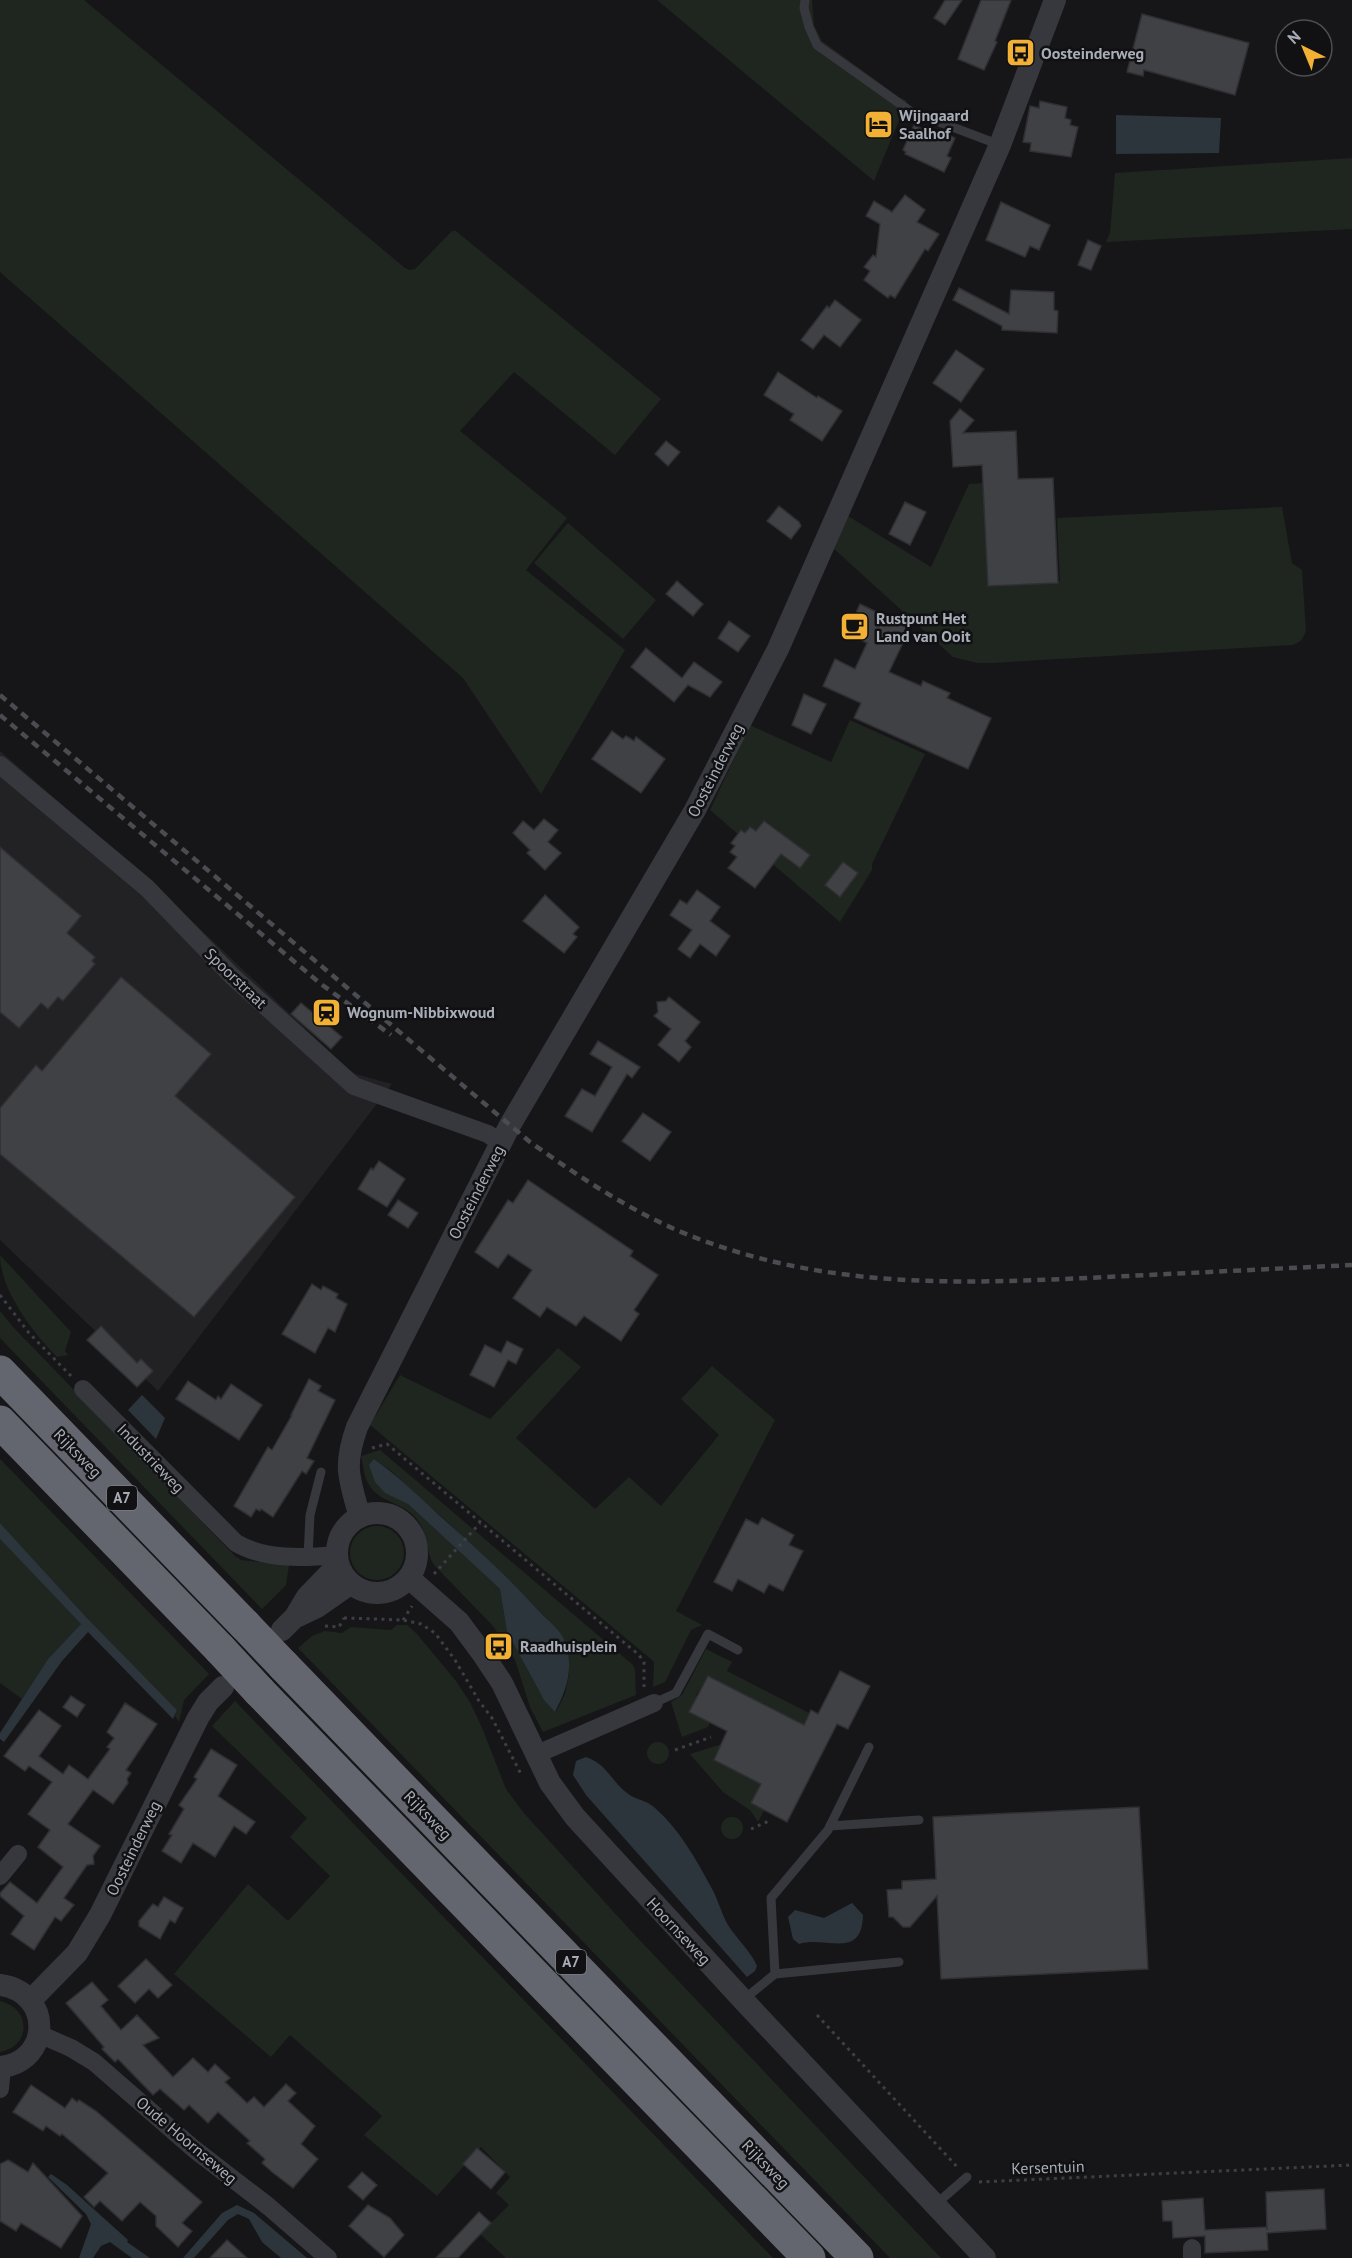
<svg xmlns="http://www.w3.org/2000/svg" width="1352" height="2258" viewBox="0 0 1352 2258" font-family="'PT Sans',sans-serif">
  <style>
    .built { fill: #222225 }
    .green { fill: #1e261f; fill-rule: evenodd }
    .water { fill: #2c353c }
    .building { fill: #404145; stroke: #303034; stroke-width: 1.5 }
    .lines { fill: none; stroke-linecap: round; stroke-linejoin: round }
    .path { stroke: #3d3f44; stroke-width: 3; stroke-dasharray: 3 4.5; stroke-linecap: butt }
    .service { stroke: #37383d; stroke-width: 9 }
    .minor { stroke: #37383d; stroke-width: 18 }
    .tertiary { stroke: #37383d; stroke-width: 22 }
    .motorway { stroke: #63666e; stroke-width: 33 }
    .rail { stroke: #4a4c52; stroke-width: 4.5; stroke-dasharray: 8 6; stroke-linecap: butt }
    .motorway-bridge { stroke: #63666e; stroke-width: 33 }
    .labels { text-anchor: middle; stroke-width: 5; stroke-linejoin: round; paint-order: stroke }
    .shield { fill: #111113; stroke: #7b7e86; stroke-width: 1.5 }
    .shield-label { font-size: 15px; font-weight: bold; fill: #a8adb8 }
    .poi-label { font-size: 16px; font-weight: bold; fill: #a8adb8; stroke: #111113; text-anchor: start }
    .street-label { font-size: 16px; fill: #a8adb8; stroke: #111113 }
  </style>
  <rect width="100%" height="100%" fill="#161618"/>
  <polygon class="built" points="0,751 138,870 352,1073 392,1084 158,1391 0,1240"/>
  <g class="green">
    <polygon points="0,0 84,0 405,268 410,270 415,269 452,231 456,231 661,399 615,455 514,372 460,431 567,518 526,570 625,650 541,794 463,678 0,272"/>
    <polygon points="657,0 812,0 814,25 822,41 899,97 907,101 874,181"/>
    <polygon points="1352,158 1352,229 1106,242 1110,233 1115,173"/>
    <path d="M986,483L990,584L1060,581L1057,518L1282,507L1292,563L1302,570L1306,631C1303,639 1300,643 1292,645L993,663H977L953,657L833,548L848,516L931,567L969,484Z"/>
    <polygon points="568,523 656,600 623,639 534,563"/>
    <polygon points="850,720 925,754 872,864 872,870 840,922 710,810 750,725 831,762"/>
    <path d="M0,1255L71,1332L65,1351L68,1355L57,1357C34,1334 0,1290 0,1255Z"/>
    <polygon points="0,1311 13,1327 235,1556 241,1560 289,1565 286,1585 262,1609 0,1338"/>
    <polygon points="558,1348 581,1367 516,1438 595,1509 629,1477 661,1506 719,1435 681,1399 712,1366 775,1420 676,1611 702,1625 691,1630 665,1682 653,1687 654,1663 652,1660 370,1425 400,1375 490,1419"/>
    <path d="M380,1450L633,1665L635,1670L636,1695L543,1732L530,1707L515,1660L493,1626L434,1565C425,1551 428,1532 416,1518C403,1502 378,1503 368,1483C364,1476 363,1464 361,1456ZM374,1459L390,1470L455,1529L527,1598L558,1631L569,1662V1674L565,1694L556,1712L539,1691L507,1632L500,1589L408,1504Z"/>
    <polygon points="0,1459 209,1674 184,1700 179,1722 175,1716 177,1710 86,1617 0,1523"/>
    <circle cx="377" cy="1553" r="27"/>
    <polygon points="0,1539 81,1624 48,1659 22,1699 0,1683"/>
    <polygon points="397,1625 407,1625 417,1634 456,1681 471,1704 483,1730 506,1789 523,1812 632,1932 941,2258 890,2258 298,1648 312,1636 325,1631 342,1633 351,1627 391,1630"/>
    <polygon points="706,1649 732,1662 727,1671 809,1713 805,1722 808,1724 806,1726 767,1706 764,1703 762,1704 711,1677 707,1679 696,1695 710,1722 708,1727 682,1737 671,1702 682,1695"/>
    <polygon points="235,1701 773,2258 506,2258 480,2234 509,2205 496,2193 510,2177 481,2147 437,2196 364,2135 382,2116 290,2035 271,2057 174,1974 248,1884 288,1921 330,1876 290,1837 307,1818 212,1726"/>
    <circle cx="658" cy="1753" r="11"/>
    <polygon points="722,1744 715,1757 716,1761 761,1784 752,1801 754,1805 764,1810 758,1822 750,1810 723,1792 690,1754"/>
    <circle cx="732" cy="1828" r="11"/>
    <path d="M0,2001C31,2008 32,2046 0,2052Z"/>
  </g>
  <g class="water">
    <polygon points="1116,115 1221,118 1219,153 1116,154"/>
    <polygon points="142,1395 165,1418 156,1439 128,1410"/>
    <path d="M374,1459C398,1476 419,1496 440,1516C474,1546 508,1577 539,1611C547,1620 561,1630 565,1642C574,1668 567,1689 555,1712L544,1700L507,1632L500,1589L408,1504L385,1493L375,1482L369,1465Z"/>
    <polygon points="0,1523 86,1617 177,1710 173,1719 88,1632 62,1661 4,1742 0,1739 0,1733 48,1659 81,1624 0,1539"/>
    <path d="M586,1757C607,1764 611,1781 627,1793C635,1800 645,1799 655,1808C679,1829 696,1859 711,1887C718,1899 721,1913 728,1925C736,1938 752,1953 757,1966L755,1971L747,1977L586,1795L573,1775L576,1761Z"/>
    <path d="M852,1903L863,1915C862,1961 825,1935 799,1944L793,1939L788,1917L795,1910L824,1918Z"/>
    <polygon points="51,2174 67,2185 128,2240 127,2242 150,2258 132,2258 110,2242 101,2246 93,2258 79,2258 91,2224 86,2214 48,2177"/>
    <polygon points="237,2205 254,2213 307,2258 281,2258 262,2242 249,2219 238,2214 228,2220 194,2258 183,2258 222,2213"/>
  </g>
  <g class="building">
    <polygon points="945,0 962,0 945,25 934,18"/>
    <polygon points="981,0 1011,0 995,41 997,42 984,70 958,59"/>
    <polygon points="1142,14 1249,43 1235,95 1144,70 1143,76 1127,72"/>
    <polygon points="1040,101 1067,107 1065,118 1071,120 1070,125 1078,127 1071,157 1030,151 1031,143 1023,142 1030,106 1039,108"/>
    <polygon points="914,125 937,136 940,131 955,138 947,156 951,158 944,172 905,154 906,152 903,150"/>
    <polygon points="905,195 925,210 917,222 939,234 928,251 925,249 895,298 890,295 888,298 864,280 870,271 864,267 873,255 876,257 880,224 866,216 874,201 892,212"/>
    <polygon points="1001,202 1050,225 1039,250 1030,246 1025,257 986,240"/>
    <polygon points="1088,240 1101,246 1091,270 1078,265"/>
    <polygon points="959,288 1009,314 1011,290 1054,292 1054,310 1058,311 1057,333 1002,330 1002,326 953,300"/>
    <polygon points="835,300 861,320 840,347 824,335 813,349 801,340 827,306 829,308"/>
    <polygon points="956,350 984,369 961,402 933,383"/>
    <polygon points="778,372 817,398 818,396 842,411 822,441 790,420 794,414 764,395"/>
    <polygon points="960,409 974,420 963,433 1016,431 1018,479 1053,478 1058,583 988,586 982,465 953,467 950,421"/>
    <polygon points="666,441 680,452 668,466 655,454"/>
    <polygon points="905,502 926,512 910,545 889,534"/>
    <polygon points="779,506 799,522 801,526 791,539 767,521"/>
    <polygon points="677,581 703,604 693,616 666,594"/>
    <polygon points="860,604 910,628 889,672 921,686 923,681 950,693 947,698 991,718 968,769 854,718 861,703 823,686 835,659 855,669 867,643 847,633"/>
    <polygon points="729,621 750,636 738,652 718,638"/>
    <polygon points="646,648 682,678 694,662 722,682 710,697 688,685 674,702 631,667"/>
    <polygon points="804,694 826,704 811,734 792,725"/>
    <polygon points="612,731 623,739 626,736 634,741 636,737 665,759 641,793 592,759"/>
    <polygon points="544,819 558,830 548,842 561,853 545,870 527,853 530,850 513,833 523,821 534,830"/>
    <polygon points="764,821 810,855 800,868 781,854 755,888 728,868 737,857 730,852 735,846 731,843 741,830 745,833 750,827 756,831"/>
    <polygon points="0,847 81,916 67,933 95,957 92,961 95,964 63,1001 58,997 48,1009 41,1003 19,1028 0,1012"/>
    <polygon points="843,862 858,873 840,897 825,885"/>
    <polygon points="697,890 720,907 710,921 730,936 716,956 700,944 690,958 678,949 692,930 670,915 680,900 687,904"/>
    <polygon points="545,895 579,927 573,934 577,937 564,953 523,921"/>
    <polygon points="121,977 211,1054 175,1096 295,1197 194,1317 0,1154 0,1108 36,1065 42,1071"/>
    <polygon points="669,997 700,1022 685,1041 691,1047 679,1062 658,1045 671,1029 654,1016 658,1012 657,1002 666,1001"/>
    <polygon points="301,1003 342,1037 331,1049 291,1014"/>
    <polygon points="598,1041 640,1067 632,1078 627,1074 592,1132 565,1116 582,1089 595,1096 612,1067 590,1054"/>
    <polygon points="643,1113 671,1132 650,1161 622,1141"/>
    <polygon points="379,1161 405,1179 387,1207 358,1189 371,1168 373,1170"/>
    <polygon points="528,1180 633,1251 630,1256 658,1275 634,1310 639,1314 621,1341 584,1316 576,1326 547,1307 540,1317 513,1298 532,1270 508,1254 498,1268 475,1252 508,1200 513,1203"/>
    <polygon points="398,1200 418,1213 408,1228 388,1215"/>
    <polygon points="312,1284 321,1290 323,1286 338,1294 336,1298 347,1304 335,1332 328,1328 315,1353 282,1334"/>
    <polygon points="101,1326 137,1363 141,1359 153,1371 137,1387 87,1340"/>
    <polygon points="507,1341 523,1349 516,1364 508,1360 494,1387 470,1375 485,1345 501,1353"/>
    <polygon points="309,1379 321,1386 318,1391 335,1400 307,1458 314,1461 306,1474 302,1471 273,1517 261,1509 260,1511 256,1509 251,1517 234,1506 268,1447 272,1450 292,1415 291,1415"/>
    <polygon points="188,1381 216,1400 218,1396 221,1399 231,1384 262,1405 239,1440 176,1399"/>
    <polygon points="762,1518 794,1535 789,1545 803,1551 783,1591 769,1584 764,1593 738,1579 732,1591 714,1582 746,1519 758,1525"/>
    <polygon points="840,1671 870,1686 848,1729 837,1724 787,1822 751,1803 761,1784 714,1760 727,1731 689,1712 708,1676 804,1725 811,1710 818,1714"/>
    <polygon points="71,1696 85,1705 77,1717 63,1707"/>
    <polygon points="125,1703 157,1724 126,1770 131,1773 127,1779 128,1783 113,1804 93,1790 68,1824 100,1846 93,1856 94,1864 87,1865 64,1898 74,1905 61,1921 55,1917 34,1950 11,1934 24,1916 0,1896 0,1893 10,1882 37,1903 63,1867 38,1847 50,1830 28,1814 52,1782 29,1766 25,1771 4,1756 39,1710 61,1726 39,1756 63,1774 69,1765 88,1779 110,1749 107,1747 114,1738 107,1732"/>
    <polygon points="211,1749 237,1765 218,1796 255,1822 246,1834 234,1826 215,1857 193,1843 181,1863 162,1851 172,1835 169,1834 184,1809 179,1805 197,1779 194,1777"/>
    <polygon points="1139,1807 1148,1969 941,1979 937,1896 910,1927 903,1927 893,1917 889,1917 887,1890 902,1889 902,1881 936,1879 933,1817"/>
    <polygon points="164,1897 183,1908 175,1923 170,1920 160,1939 139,1926 139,1921 153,1904 158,1907"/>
    <polygon points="146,1959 172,1985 158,1998 149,1989 135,2003 118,1986"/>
    <polygon points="92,1982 108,2000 101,2006 121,2030 137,2015 159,2038 143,2045 173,2077 193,2058 208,2072 215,2064 230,2078 225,2082 247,2103 254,2097 264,2107 286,2084 296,2093 288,2101 315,2126 301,2144 318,2159 293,2188 272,2172 262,2163 265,2159 247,2143 250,2141 218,2112 208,2123 189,2105 184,2110 160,2089 153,2095 118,2059 115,2062 102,2049 104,2047 66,2003"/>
    <polygon points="31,2085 65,2108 72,2098 77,2102 79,2100 96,2111 202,2202 182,2223 192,2231 178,2247 156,2226 156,2216 140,2202 122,2221 100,2201 94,2207 84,2197 108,2173 62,2134 60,2136 46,2126 43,2131 13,2112"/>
    <polygon points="477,2148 505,2172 491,2189 463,2164"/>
    <polygon points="8,2160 28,2172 33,2163 82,2216 61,2248 21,2223 16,2231 0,2221 0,2164"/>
    <polygon points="362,2172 377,2185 363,2200 348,2187"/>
    <polygon points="1324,2189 1326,2229 1267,2233 1268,2250 1205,2253 1205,2236 1173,2238 1172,2221 1163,2221 1162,2201 1203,2198 1205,2230 1267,2227 1267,2230 1266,2192"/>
    <polygon points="368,2205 390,2218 404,2235 384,2257 349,2226"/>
    <polygon points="479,2212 491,2223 470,2245 458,2258 436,2258"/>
    <polygon points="227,2240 247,2258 210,2258"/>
  </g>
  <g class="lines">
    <g class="path">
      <polyline points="0,1295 29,1333 71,1376"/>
      <polyline points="372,1448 387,1444 639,1655 644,1662 644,1687"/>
      <polyline points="434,1574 480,1523"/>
      <polyline points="344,1618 403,1620 421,1624 435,1633 455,1660 479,1701 492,1718 522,1776"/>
      <polyline points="403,1620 412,1606"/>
      <polyline points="325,1626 339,1627 344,1618"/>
      <polyline points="675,1750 711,1737"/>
      <polyline points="751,1829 771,1820"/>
      <polyline points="817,2015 959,2169"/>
      <polyline points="979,2182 1352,2165"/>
    </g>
    <g class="service">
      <polyline points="805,0 804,8 809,27 817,45 910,111 1000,145"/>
      <polyline points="308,1557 310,1515 321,1472"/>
      <polyline points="654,1703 676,1693 708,1634 738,1650"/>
      <polyline points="830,1826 919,1820"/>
      <polyline points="775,1974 771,1898 828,1830 869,1747"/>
      <polyline points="743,2000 775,1974 899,1962"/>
      <polyline points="935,2205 967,2177"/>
    </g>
    <g class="minor">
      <polyline points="0,765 147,888 232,976 354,1086 488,1134 501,1143"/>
      <path d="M83,1389L236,1543C265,1560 304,1558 337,1555"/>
      <polyline points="535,1755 654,1703"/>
      <polyline points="0,1876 18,1854"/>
      <polyline points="39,2034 71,2048 94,2062 194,2149 268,2206 328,2258"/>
      <polyline points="0,2089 2,2067"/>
      <polyline points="1192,2258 1192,2248"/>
    </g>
    <g class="tertiary">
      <circle cx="377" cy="1553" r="40"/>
      <path d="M360,1517C349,1479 343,1466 357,1427L510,1125L695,810L778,649L1000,145L1055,0"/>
      <polyline points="409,1578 459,1622 482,1653 502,1683 550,1783 575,1817 743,2000 985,2258"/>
      <polyline points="298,1616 317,1607 350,1584"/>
      <polyline points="282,1630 295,1617 307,1597 338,1565"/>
      <path d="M0,1985C53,1992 52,2062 0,2067"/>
      <polyline points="31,2000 77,1953 100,1915 198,1718 208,1702 223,1687"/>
    </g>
    <g class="motorway">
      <polyline points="0,1372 245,1625"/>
      <polyline points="0,1422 220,1649"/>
      <polyline points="284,1666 857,2258"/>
      <polyline points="259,1691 809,2258"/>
    </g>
    <g class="rail">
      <path d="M0,695L530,1142C581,1178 633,1213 691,1236C830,1290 961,1284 1107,1277C1189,1273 1270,1269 1352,1265"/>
      <polyline points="0,715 321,984 391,1035"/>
    </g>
    <g class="motorway-bridge">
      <polyline points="245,1625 284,1666"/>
      <polyline points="220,1649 259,1691"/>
    </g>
  </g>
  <defs>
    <symbol id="bus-square" viewBox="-11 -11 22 22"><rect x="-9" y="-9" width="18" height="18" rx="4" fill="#f2b134" stroke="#111113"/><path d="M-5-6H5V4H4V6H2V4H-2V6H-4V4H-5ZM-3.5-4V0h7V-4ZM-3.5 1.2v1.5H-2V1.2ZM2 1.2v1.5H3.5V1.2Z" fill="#111"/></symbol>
    <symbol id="hotel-square" viewBox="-11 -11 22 22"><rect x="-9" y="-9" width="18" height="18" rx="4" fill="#f2b134" stroke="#111113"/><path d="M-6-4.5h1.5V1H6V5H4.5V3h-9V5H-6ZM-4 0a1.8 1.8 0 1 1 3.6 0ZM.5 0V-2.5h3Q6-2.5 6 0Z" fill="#111"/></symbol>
    <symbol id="cafe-square" viewBox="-11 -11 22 22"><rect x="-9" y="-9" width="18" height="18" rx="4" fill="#f2b134" stroke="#111113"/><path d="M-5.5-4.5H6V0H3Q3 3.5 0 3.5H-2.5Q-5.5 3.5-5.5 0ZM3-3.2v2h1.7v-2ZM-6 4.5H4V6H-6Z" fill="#111"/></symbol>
    <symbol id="station-square" viewBox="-11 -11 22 22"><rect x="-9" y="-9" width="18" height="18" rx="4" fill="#f2b134" stroke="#111113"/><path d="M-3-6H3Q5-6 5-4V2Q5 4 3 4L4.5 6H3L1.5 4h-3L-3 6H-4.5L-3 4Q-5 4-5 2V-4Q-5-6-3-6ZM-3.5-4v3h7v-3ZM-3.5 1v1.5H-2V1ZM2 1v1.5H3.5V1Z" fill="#111"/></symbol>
  </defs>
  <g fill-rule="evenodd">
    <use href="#bus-square" x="1004" y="36" width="33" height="33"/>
    <use href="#hotel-square" x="862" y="108" width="33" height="33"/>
    <use href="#cafe-square" x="838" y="610" width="33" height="33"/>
    <use href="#station-square" x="310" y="996" width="33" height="33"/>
    <use href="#bus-square" x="482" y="1630" width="33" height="33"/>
  </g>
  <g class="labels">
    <g class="shield">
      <rect x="107" y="1486" width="30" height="24" rx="4.5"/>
      <rect x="556" y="1950" width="30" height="24" rx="4.5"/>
    </g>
    <g class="shield-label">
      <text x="122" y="1503">A7</text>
      <text x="571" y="1967">A7</text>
    </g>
    <g class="poi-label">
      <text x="1041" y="59">Oosteinderweg</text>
      <text x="899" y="121">Wijngaard<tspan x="899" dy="18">Saalhof</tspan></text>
      <text x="876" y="624">Rustpunt Het<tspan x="876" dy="18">Land van Ooit</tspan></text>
      <text x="347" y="1018">Wognum-Nibbixwoud</text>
      <text x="520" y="1652">Raadhuisplein</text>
    </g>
    <g class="street-label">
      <text transform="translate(715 770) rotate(-63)" y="6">Oosteinderweg</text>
      <text transform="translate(236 978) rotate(44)" y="6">Spoorstraat</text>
      <text transform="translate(476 1192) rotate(-63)" y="6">Oosteinderweg</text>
      <text transform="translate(78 1453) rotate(46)" y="6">Rijksweg</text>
      <text transform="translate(151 1458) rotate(46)" y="6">Industrieweg</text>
      <text transform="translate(428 1815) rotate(46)" y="6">Rijksweg</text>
      <text transform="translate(133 1848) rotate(-64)" y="6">Oosteinderweg</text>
      <text transform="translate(679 1931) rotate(47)" y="6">Hoornseweg</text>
      <text transform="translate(187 2140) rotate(40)" y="6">Oude Hoornseweg</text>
      <text transform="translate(766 2164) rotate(46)" y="6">Rijksweg</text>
      <text transform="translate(1048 2167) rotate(-2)" y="6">Kersentuin</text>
    </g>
  </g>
  <g transform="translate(1304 48) rotate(317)"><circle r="28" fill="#111113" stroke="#4d4f55" stroke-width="1.5"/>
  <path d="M0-4.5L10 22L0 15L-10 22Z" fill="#f2b134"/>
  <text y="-9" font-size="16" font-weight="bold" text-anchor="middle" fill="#a8adb8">N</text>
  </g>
</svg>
